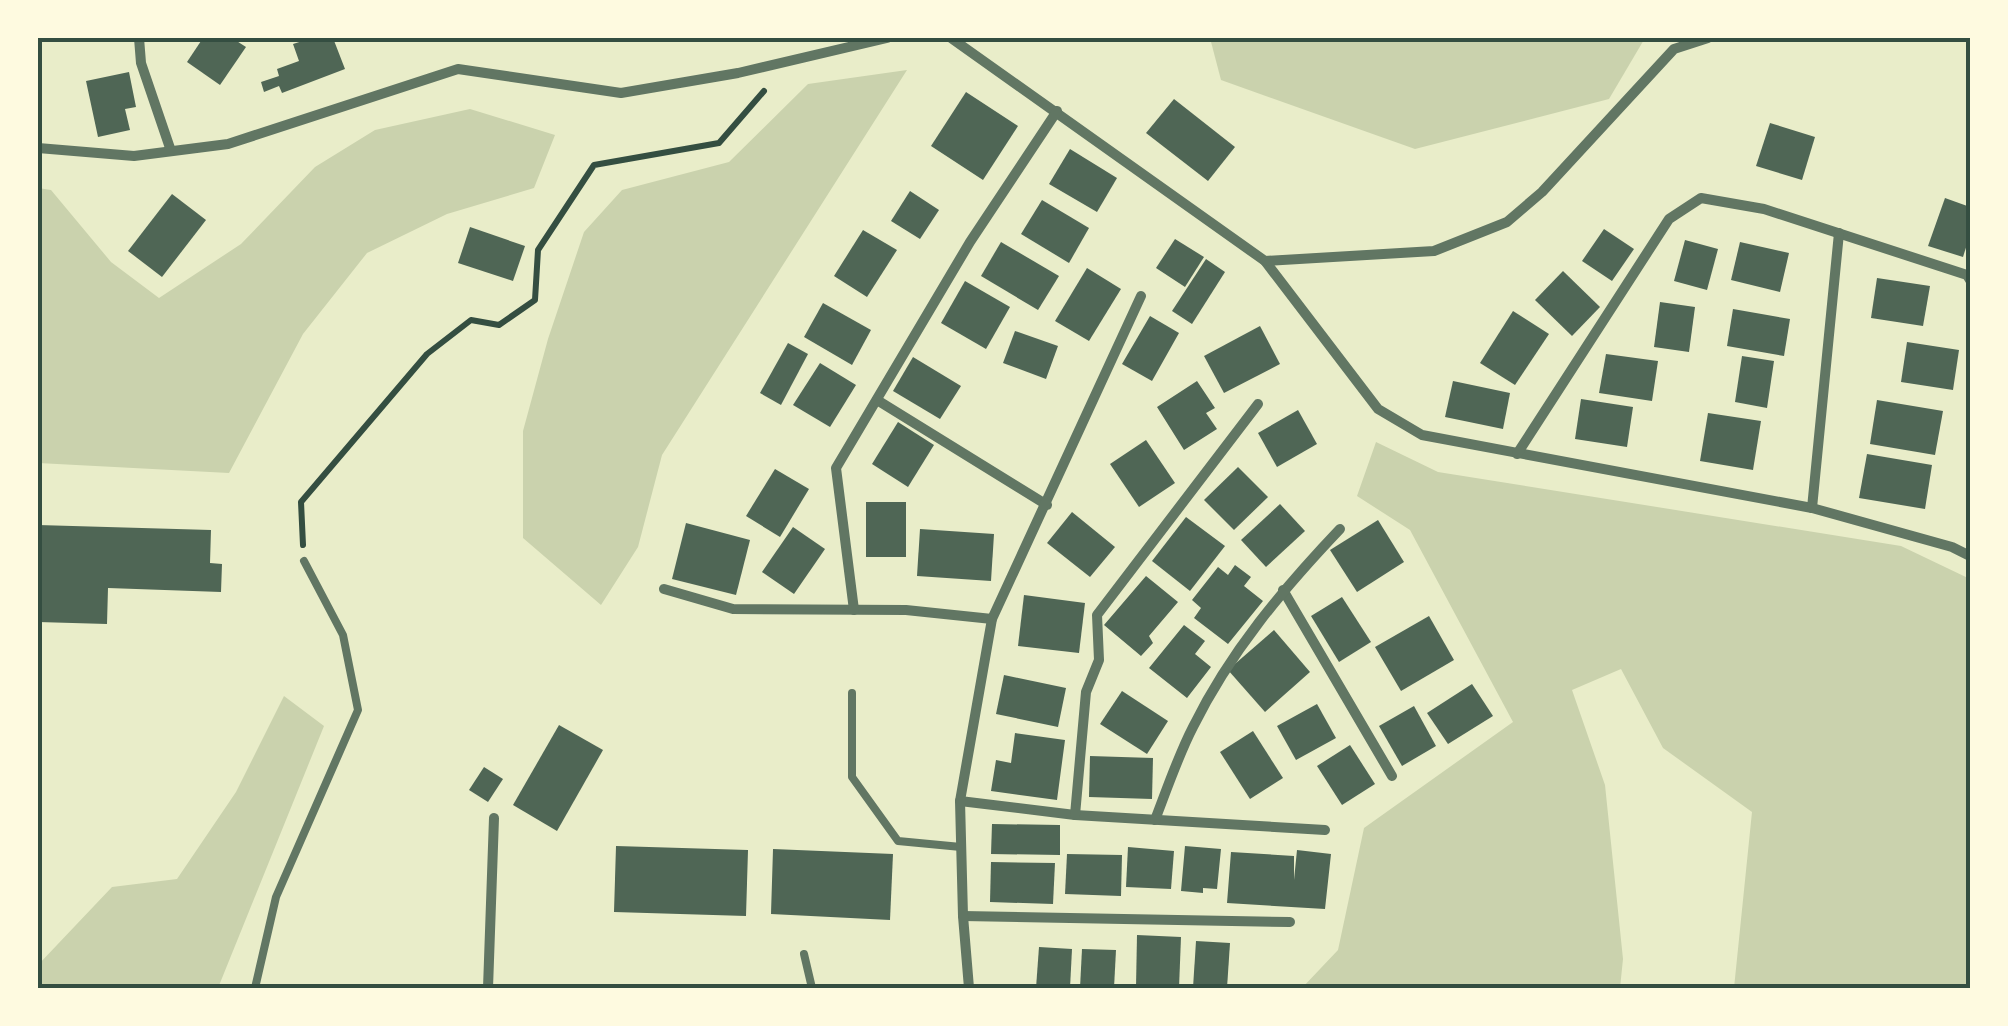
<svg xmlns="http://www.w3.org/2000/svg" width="2008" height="1026" viewBox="0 0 2008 1026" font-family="'Crimson Pro',serif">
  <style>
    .green { fill: #cad2ad }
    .building { fill: #4f6655 }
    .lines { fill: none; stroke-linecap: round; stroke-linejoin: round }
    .path { stroke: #344e41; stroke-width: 6 }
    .service { stroke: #617663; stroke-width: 8 }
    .minor { stroke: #617663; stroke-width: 10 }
    .neatline { fill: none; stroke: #344e41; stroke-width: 4 }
  </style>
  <rect width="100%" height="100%" fill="#e9edc9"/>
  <g class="green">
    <polygon points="1210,38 1645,38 1609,99 1415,149 1221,80"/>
    <polygon points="907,70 662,455 638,547 601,605 523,538 523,431 548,339 584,232 622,190 729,162 808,84"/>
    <polygon points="470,109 555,135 534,188 447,214 367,253 303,334 229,473 38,463 38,188 51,190 111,262 159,298 241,244 315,167 375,130"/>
    <polygon points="1376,442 1438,472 1901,546 1970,579 1970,988 1734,988 1752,812 1663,748 1621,669 1572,690 1605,785 1623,959 1620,988 1302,988 1338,950 1364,828 1513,722 1410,530 1357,496"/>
    <polygon points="284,696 324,726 218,988 38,988 38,965 112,887 177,879 236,792"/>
  </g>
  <g class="building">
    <polygon points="203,38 232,38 246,47 220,85 187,62"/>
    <polygon points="312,38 333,38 345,69 282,93 279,86 264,92 261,82 279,76 277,69 299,61 293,44"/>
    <polygon points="129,72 136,107 125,109 130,130 98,137 86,81"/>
    <polygon points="966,92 1018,126 983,180 931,146"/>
    <polygon points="1174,99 1235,147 1208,181 1146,133"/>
    <polygon points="1770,123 1815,137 1802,180 1756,166"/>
    <polygon points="1070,149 1117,178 1097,212 1049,184"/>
    <polygon points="910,191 939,210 920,239 891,221"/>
    <polygon points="172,194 206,220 162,277 128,251"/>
    <polygon points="1945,198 1970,207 1970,235 1963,257 1928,246"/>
    <polygon points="1042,200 1089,228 1069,263 1021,234"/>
    <polygon points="470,227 525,246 513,281 458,263"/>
    <polygon points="1604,229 1634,249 1612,281 1582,261"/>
    <polygon points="863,230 897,250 867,297 834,276"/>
    <polygon points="1175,239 1204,257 1185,287 1156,268"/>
    <polygon points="1685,240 1718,249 1707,290 1674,281"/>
    <polygon points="1001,242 1059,276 1038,310 981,276"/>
    <polygon points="1740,242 1789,253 1780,292 1731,280"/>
    <polygon points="1206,259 1225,272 1192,324 1172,311"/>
    <polygon points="1087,268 1121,289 1089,341 1055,321"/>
    <polygon points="1563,271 1600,307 1572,336 1535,300"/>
    <polygon points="1877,278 1930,286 1923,326 1871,318"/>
    <polygon points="965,281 1010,307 986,349 941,323"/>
    <polygon points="1660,302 1695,307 1689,352 1654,347"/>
    <polygon points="823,303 871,330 852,365 804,337"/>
    <polygon points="1733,309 1790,319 1784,356 1727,346"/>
    <polygon points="1513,311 1549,334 1515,385 1480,363"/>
    <polygon points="1150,316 1179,333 1152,381 1122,364"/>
    <polygon points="1260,326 1280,364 1224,393 1204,356"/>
    <polygon points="1015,331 1058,346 1046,379 1003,363"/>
    <polygon points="1907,342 1959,350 1953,390 1901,382"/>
    <polygon points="788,343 808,354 781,405 760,393"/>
    <polygon points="1606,354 1658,361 1652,401 1599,393"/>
    <polygon points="1742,356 1774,361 1767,408 1735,402"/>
    <polygon points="913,357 961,386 940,419 893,391"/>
    <polygon points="820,363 856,385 830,427 793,405"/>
    <polygon points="1197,381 1215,408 1206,413 1217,429 1184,450 1157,407"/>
    <polygon points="1453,381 1510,393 1503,429 1445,417"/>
    <polygon points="1581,399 1633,407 1627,447 1575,439"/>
    <polygon points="1877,400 1943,411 1935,455 1870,444"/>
    <polygon points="1298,410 1317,444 1277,467 1258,433"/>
    <polygon points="1708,413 1761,421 1753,470 1700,461"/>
    <polygon points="898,422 934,445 908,487 872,464"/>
    <polygon points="1146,440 1175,483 1139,507 1110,464"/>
    <polygon points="1867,454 1932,465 1925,509 1859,498"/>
    <polygon points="1238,467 1268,497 1234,530 1204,500"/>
    <polygon points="775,469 809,489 780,537 746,516"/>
    <rect x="866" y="502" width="40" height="55"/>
    <polygon points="1280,504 1305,531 1266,567 1241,540"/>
    <polygon points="1072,512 1115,547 1090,577 1047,543"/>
    <polygon points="1186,517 1225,546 1190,591 1152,561"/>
    <polygon points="1378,520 1404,562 1357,592 1330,550"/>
    <polygon points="686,523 750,540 736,595 672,579"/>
    <polygon points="38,525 211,530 210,563 222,564 221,592 108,588 107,624 38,622"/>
    <polygon points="793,527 825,549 794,594 762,572"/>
    <polygon points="920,529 994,534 991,581 917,576"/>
    <polygon points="1235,565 1251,577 1244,586 1263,601 1228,644 1194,618 1201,608 1192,600 1218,567 1228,575"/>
    <polygon points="1146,576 1178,602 1149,636 1153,643 1141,656 1104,625"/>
    <polygon points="1024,595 1085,603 1079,653 1018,646"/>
    <polygon points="1342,597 1371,642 1339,662 1311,616"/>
    <polygon points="1429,616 1454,660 1401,691 1375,647"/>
    <polygon points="1184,625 1205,641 1195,654 1211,667 1187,698 1149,668"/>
    <polygon points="1274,630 1310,672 1265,712 1228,670"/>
    <polygon points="1004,675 1066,688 1058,727 996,714"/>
    <polygon points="1472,684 1493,716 1448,744 1427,713"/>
    <polygon points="1122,691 1168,721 1147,754 1100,724"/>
    <polygon points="1317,704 1336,738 1296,760 1277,726"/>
    <polygon points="1414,706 1436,746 1402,766 1379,726"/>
    <polygon points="559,725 603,750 557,831 513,805"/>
    <polygon points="1253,731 1283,778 1250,799 1220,752"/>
    <polygon points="1015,733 1065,740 1057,800 991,791 996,760 1011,763"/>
    <polygon points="1350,745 1375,784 1342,805 1317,766"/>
    <polygon points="1090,756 1153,758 1152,799 1089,797"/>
    <polygon points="484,767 503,779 488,802 469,790"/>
    <polygon points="992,824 1060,825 1060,855 991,854"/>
    <polygon points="616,846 748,850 746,916 614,912"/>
    <polygon points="1185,846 1221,849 1217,889 1203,888 1203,893 1181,891"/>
    <polygon points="1128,847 1174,851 1171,889 1126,887"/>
    <polygon points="773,849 893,854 890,920 771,914"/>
    <polygon points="1297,850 1331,854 1325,909 1227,903 1231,852 1294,856 1294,880"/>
    <polygon points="1067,854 1122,855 1121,896 1065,894"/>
    <polygon points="991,862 1055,863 1053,904 990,902"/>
    <polygon points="1137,935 1181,937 1179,988 1136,987"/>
    <polygon points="1196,941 1230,943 1227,988 1193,988"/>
    <polygon points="1039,947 1072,949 1070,988 1036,988"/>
    <polygon points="1082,949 1116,950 1114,988 1080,988"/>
  </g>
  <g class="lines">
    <polyline class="path" points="303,545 301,502 427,354 471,320 499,325 535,300 538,250 594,165 719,143 764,91"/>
    <g class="service">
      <polyline points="852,693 852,777 898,841 961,847"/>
      <polyline points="804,954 812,988"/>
      <polyline points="255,988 276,897 358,710 343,635 304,561"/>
    </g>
    <g class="minor">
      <polyline points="139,38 141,63 171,151"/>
      <polyline points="951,38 1265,261 1378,409 1422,435 1812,508 1952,547 1970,556"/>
      <polyline points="38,148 134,156 228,144 458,69 621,93 738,73 887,38"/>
      <polyline points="1265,261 1434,251 1507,222 1542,192 1674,49 1708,38"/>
      <polyline points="877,400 1047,505"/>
      <polyline points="1517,454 1669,219 1701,198 1764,209 1967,275 1970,280"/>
      <polyline points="1812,508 1839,233"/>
      <polyline points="664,589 733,609 906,610 992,619"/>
      <polyline points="1283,590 1392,776"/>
      <polyline points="854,610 836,468 970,242 1057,111"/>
      <polyline points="960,801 1075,815 1325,830"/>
      <polyline points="1075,815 1086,692 1099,660 1097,615 1258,404"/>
      <path d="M1155,820C1167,789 1178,756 1193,727C1230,652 1283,589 1340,529"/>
      <polyline points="963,916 1290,922"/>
      <polyline points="488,988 494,818"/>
      <polyline points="969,988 963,916 960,801 992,619 1141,296"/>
    </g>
  </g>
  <rect width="2008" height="1026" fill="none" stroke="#fefae0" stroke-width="80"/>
  <rect x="40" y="40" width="1928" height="946" class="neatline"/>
</svg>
